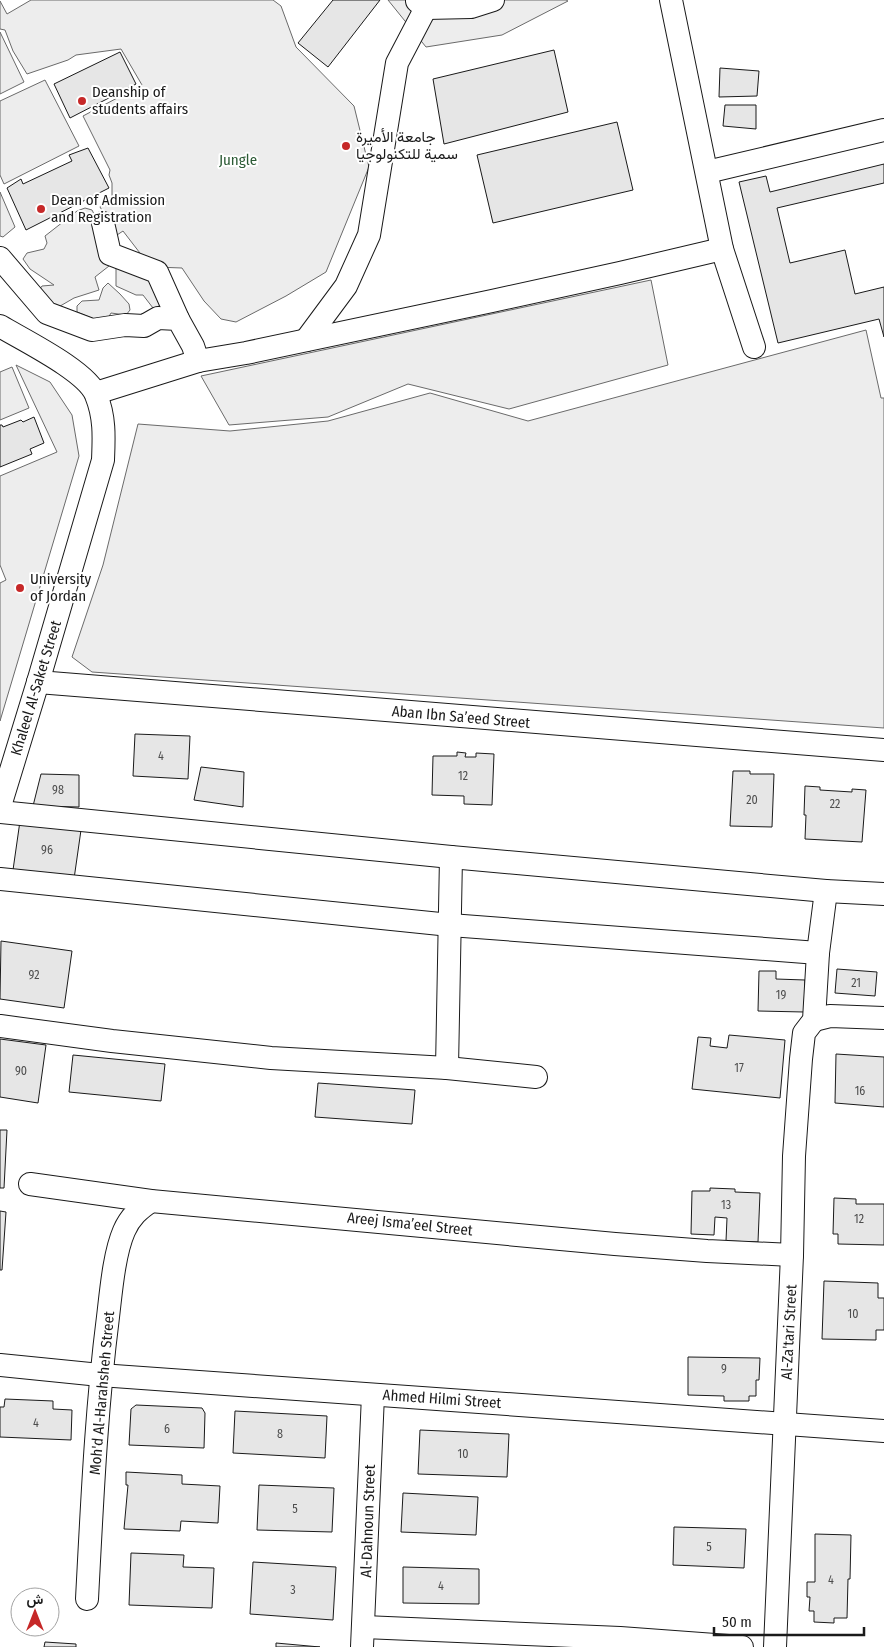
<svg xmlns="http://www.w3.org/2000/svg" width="884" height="1647" viewBox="0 0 884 1647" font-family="'Fira Sans Condensed',Vazirmatn,sans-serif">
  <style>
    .built { fill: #ededed; stroke: #6a6a6a }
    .building { fill: #e6e6e6; stroke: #1a1a1a }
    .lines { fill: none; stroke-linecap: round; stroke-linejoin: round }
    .minor-casing { stroke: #1a1a1a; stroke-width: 24 }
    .minor { stroke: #fff; stroke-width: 22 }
    .poi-dot { fill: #c62828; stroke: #fff; stroke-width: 2 }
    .labels { text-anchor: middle; stroke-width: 4; stroke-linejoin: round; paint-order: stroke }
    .number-label { font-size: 12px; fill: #4d4d4d }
    .poi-label { font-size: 15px; fill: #1a1a1a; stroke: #fff; text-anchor: start }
    .park-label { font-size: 15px; fill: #2b5a34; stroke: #fff }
    .street-label { font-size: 15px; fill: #1a1a1a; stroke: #fff }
  </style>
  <rect width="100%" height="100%" fill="#fff"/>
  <g class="built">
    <polygon points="31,0 273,0 281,6 296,47 354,106 369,167 326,272 286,296 236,322 221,319 204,301 182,268 155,267 143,257 123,231 117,235 100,207 105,200 112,197 112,183 109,175 110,170 83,116 142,85 121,49 76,55 68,60 27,74 13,51 5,30 0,29 0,1 7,14"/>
    <polygon points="388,0 566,0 568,1 502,35 426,47"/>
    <polygon points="0,32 24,82 0,94"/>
    <polygon points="45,80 79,146 4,184 0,175 0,101"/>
    <polygon points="0,192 15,227 3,237 0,236"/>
    <polygon points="85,208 92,210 96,218 98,242 109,266 95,277 99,290 74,298 55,309 36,294 42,286 54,285 30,269 23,259 27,253 44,249 47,243 45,236 77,211"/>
    <polygon points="137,259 168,303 153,308 143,295 136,295 116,286 116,267"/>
    <polygon points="651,280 668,365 509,409 408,384 328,417 229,425 201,376"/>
    <polygon points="108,283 120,294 129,304 130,310 126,315 111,313 107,320 101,322 77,312 77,306 82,301 99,300 103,288"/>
    <polygon points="866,330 881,398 884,398 884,728 92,672 72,657 103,565 138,424 230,431 328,421 430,393 528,421"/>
    <polygon points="16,365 50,382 72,415 79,456 0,721 0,583 6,580 0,565 0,476 57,452"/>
    <polygon points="12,367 29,408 0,420 0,372"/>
  </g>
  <g class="building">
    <polygon points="333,0 380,0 328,67 298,43"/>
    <polygon points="554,50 568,112 444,144 433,79"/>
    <polygon points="120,52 136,84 70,118 54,84"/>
    <polygon points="720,68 759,71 757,96 719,97"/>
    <polygon points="725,105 756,105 756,129 723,126"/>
    <polygon points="617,122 633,190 493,223 477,155"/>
    <polygon points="88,148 109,188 26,230 7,188 21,179 23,184 72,161 69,155"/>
    <polygon points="884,164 884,183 777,208 790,263 845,250 855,294 884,287 884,337 879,319 778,343 739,182 766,176 770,192"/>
    <polygon points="34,417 44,443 30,449 32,454 0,467 0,425 2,425 3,427 21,420 23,422"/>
    <polygon points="135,734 190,736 188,779 133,776"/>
    <polygon points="457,752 466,753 465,757 476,757 476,753 494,754 492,805 464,804 464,796 432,795 433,756 457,756"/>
    <polygon points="201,767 244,772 243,807 194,800"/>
    <polygon points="733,771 750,771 750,774 774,774 772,827 730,826"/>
    <polygon points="41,774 79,775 79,807 33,806"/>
    <polygon points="805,786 820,787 820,790 852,792 852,789 866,790 862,842 805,839 806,815 804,815"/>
    <polygon points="20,821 81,830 74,879 13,870"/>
    <polygon points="1,941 72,951 64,1008 0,999"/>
    <polygon points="837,969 877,972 875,996 835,993"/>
    <polygon points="759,971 776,971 776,979 805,980 804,1012 758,1011"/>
    <polygon points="729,1035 785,1040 780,1098 692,1089 698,1037 711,1038 710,1046 727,1048"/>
    <polygon points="0,1039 46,1045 38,1103 0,1097"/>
    <polygon points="836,1054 884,1057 884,1107 835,1103"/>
    <polygon points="73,1055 165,1064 161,1101 69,1092"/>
    <polygon points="318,1083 415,1090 412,1124 315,1117"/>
    <polygon points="0,1130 7,1130 4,1188 0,1188"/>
    <polygon points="710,1188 735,1189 735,1192 760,1193 758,1242 726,1241 727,1218 715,1217 714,1235 691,1234 692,1191 710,1191"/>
    <polygon points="834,1198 856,1199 856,1204 884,1204 884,1245 838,1244 838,1234 833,1234"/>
    <polygon points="0,1211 6,1212 2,1270 0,1270"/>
    <polygon points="824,1281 878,1283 878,1298 884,1298 884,1330 876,1330 876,1340 822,1339"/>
    <polygon points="688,1357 760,1358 759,1380 756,1380 756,1396 749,1396 749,1401 724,1401 724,1396 688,1395"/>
    <polygon points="5,1399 53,1401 53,1409 72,1410 71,1440 0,1437 0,1407 4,1407"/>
    <polygon points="136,1405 202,1408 205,1413 204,1448 129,1445 131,1409"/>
    <polygon points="235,1411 327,1416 325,1458 233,1453"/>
    <polygon points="420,1430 509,1434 507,1477 418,1474"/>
    <polygon points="126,1472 182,1475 182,1484 220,1486 218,1523 181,1521 180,1531 124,1529 128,1485 126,1485"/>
    <polygon points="259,1485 334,1488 332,1532 257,1530"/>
    <polygon points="403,1493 478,1497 476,1535 401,1532"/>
    <polygon points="674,1527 746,1529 744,1568 673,1565"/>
    <polygon points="815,1534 851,1535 850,1579 848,1579 847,1618 834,1618 834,1623 814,1622 814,1611 809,1611 810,1597 807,1597 807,1582 815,1582"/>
    <polygon points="131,1553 184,1555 183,1567 214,1568 212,1608 129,1605"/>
    <polygon points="253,1562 336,1567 333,1620 250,1614"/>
    <polygon points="403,1567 479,1569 479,1604 403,1603"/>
    <polygon points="45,1642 76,1644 76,1647 44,1647"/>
    <polygon points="276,1643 320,1647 276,1647"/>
  </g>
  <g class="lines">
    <defs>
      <g id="minor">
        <polyline points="671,0 722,249 754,347"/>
        <polyline points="417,1 426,8 471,7 493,0"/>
        <polyline points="707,172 884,130"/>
        <polyline points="103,223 110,254 157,272 178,319"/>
        <polyline points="0,258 47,313 92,330 125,325 144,326 158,318 178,319 193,346 198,361"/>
        <path d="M0,326C23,340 87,371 96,395C105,417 104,437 103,460L38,682L0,806"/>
        <polyline points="306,340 346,286 369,235 397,63 430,0"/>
        <polyline points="96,393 198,361 246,353 492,301 620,273 722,249"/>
        <polyline points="38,682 884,750"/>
        <polyline points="0,812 451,857 826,891 884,894"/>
        <polyline points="0,879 450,925 818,953"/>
        <polyline points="814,1020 830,1016 884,1018"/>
        <polyline points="0,1026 112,1041 271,1058 447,1068 536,1077"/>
        <polyline points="447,1068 451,857"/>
        <polyline points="30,1184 151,1201 615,1244 707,1251 792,1255"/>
        <polyline points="0,1365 100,1375 884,1431"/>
        <path d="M87,1599C92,1505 96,1411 108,1317C111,1292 114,1254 124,1231C130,1217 139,1209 151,1201"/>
        <polyline points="364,1627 620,1638 742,1647"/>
        <polyline points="362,1647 373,1395"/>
        <polyline points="775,1647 792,1255 794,1156 801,1059 804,1033 814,1020 818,953 826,891"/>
      </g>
    </defs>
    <use href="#minor" class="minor-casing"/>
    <use href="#minor" class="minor"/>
  </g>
  <g class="poi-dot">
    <circle cx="82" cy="101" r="5"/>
    <circle cx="346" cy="146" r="5"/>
    <circle cx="41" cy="209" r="5"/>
    <circle cx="20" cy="588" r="5"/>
  </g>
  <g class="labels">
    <g class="number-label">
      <text x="161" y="760">4</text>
      <text x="463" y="780">12</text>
      <text x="58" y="794">98</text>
      <text x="752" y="804">20</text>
      <text x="835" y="808">22</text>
      <text x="47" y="854">96</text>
      <text x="34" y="979">92</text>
      <text x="856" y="987">21</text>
      <text x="781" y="999">19</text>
      <text x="739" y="1072">17</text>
      <text x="21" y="1075">90</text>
      <text x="860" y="1095">16</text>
      <text x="726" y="1209">13</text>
      <text x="859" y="1223">12</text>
      <text x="853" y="1318">10</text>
      <text x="724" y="1373">9</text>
      <text x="36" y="1427">4</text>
      <text x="167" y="1433">6</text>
      <text x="280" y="1438">8</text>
      <text x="463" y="1458">10</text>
      <text x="295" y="1513">5</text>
      <text x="709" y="1551">5</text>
      <text x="831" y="1584">4</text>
      <text x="441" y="1590">4</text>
      <text x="293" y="1594">3</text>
    </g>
    <g class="poi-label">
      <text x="92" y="97">Deanship of<tspan x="92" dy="17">students affairs</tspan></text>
      <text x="356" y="142">جامعة الأميرة<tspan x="356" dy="17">سمية للتكنولوجيا</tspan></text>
      <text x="51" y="205">Dean of Admission<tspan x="51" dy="17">and Registration</tspan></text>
      <text x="30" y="584">University<tspan x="30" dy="17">of Jordan</tspan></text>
    </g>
    <g class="park-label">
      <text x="238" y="165">Jungle</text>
    </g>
    <g class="street-label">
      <text transform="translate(36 688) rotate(-73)" y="5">Khaleel Al-Saket Street</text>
      <text transform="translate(461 717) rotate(5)" y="5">Aban Ibn Sa’eed Street</text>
      <text transform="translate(410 1224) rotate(6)" y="5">Areej Isma’eel Street</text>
      <text transform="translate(789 1332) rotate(-87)" y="5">Al-Za'tari Street</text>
      <text transform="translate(102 1393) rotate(-85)" y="5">Moh'd Al-Harahsheh Street</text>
      <text transform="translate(442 1399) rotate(4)" y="5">Ahmed Hilmi Street</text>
      <text transform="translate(368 1521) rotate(-88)" y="5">Al-Dahnoun Street</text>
    </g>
  </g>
  <g transform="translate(35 1612)"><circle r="24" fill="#ffffff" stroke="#a3a3a3"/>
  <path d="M0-4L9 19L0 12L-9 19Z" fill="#c62828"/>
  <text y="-8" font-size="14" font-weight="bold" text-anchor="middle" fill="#1a1a1a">ش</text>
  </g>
  <path d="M714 1627v8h150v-8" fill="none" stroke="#1a1a1a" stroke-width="2.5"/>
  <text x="722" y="1627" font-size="15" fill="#1a1a1a" stroke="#ffffff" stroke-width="4" paint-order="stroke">50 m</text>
</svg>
